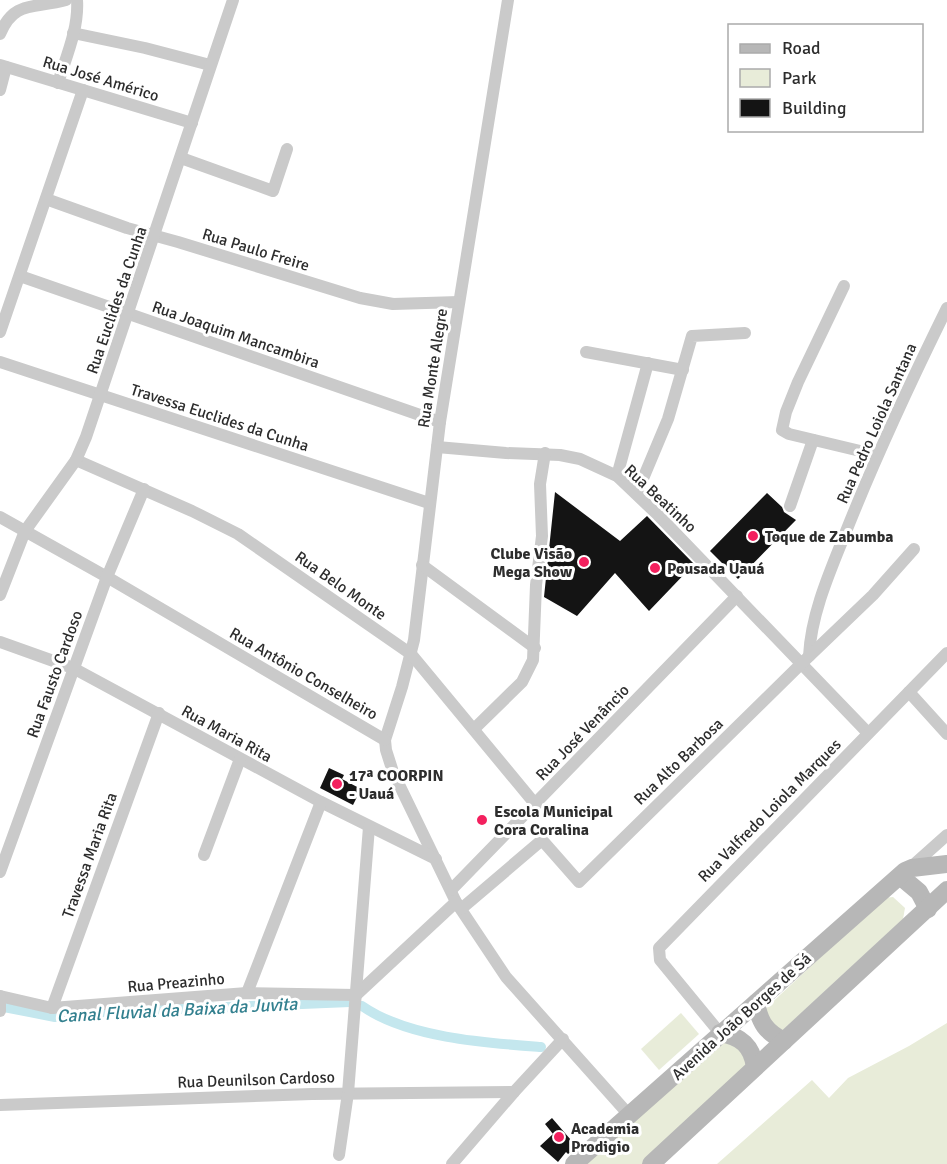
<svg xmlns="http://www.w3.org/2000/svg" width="947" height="1164" viewBox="0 0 947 1164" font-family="Signika,sans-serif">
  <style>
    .green { fill: #e8ecd9 }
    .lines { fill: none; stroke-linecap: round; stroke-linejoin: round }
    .canal { stroke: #c4e7ee; stroke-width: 10 }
    .building { fill: #141414 }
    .minor { stroke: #cacaca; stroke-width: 12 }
    .secondary { stroke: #b7b7b7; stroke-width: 18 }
    .poi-dot { fill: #f3205e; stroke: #fff; stroke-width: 2 }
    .labels { text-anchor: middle; stroke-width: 6; stroke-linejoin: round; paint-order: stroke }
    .street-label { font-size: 16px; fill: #2d2d2d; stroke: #fff }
    .poi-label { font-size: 16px; font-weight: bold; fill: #2d2d2d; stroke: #fff; text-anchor: start }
    .water-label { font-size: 18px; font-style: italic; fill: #33808f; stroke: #fff }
  </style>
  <rect width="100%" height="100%" fill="#fff"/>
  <g class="green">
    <polygon points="893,897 905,908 903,919 782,1031 774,1028 765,1009 884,898"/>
    <polygon points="681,1013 699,1034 659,1070 641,1049"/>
    <polygon points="947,1023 947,1164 717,1164 812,1080 829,1098 848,1078 909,1046"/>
    <polygon points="721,1041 736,1041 747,1065 644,1164 586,1164"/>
  </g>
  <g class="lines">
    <g class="canal">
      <path d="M362,1006C408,1038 486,1043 541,1047"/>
      <polyline points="4,1007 55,1017 83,1013 350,1002"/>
    </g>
  </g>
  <g class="building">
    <polygon points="555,492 620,541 647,516 694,564 649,611 615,573 577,616 544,597"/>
    <polygon points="767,493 782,507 784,512 796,520 738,579 710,551"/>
    <polygon points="329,768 344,775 342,779 361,789 353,805 320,788"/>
    <polygon points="552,1118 577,1147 568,1154 566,1152 558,1162 540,1146 553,1134 545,1124"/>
  </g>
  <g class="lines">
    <g class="minor">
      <polyline points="508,0 440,422 414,640 402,687 385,740 386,750 393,772 456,902 506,977 630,1116"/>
      <polyline points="73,33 145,48 210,65"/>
      <path d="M0,34C14,0 34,9 66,0"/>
      <polyline points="0,65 192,123"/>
      <path d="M58,83C66,57 79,28 77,0"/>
      <polyline points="0,90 6,67"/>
      <polyline points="181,158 273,191 287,149"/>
      <polyline points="46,199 127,228 178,242 360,298 393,304 459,302"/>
      <polyline points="20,276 440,422"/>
      <polyline points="844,286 798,382 786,412 782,430 789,434 877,455"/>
      <polyline points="0,332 83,90"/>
      <polyline points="586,352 683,370"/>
      <polyline points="0,362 429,503"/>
      <polyline points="437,447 506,453 560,455 580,459 617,476 658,515 868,733"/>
      <polyline points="76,460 192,511 238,534 411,654 536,805"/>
      <polyline points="617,476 648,363"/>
      <polyline points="637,493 668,419 692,336 745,333"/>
      <polyline points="790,506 813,440"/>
      <polyline points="0,517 107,577 385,740"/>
      <polyline points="422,565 535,648"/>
      <polyline points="0,595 25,531 76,460 86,437 233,0"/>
      <polyline points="0,642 73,668 321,802 436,859"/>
      <path d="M809,656C811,613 831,569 847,529C877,454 911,381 947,308"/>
      <polyline points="909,692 947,734"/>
      <polyline points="474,729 522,682 533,660 536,585 542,536 540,484 545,453"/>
      <polyline points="204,855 240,759"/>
      <polyline points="910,868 947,835"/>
      <polyline points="0,872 107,577 144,489"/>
      <polyline points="451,890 737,596"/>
      <polyline points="461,909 542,840 579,882 801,664 873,595 914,549"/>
      <polyline points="247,993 321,802"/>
      <polyline points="356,995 456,902"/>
      <polyline points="0,996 52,1008 247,993 356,995"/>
      <polyline points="52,1008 159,713"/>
      <polyline points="0,1011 0,996"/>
      <polyline points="720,1033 660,960 659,948 947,653"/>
      <polyline points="0,1105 312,1094 514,1092"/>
      <polyline points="339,1155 348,1093 369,827"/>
      <polyline points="452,1164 514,1092 563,1039"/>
    </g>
    <g class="secondary">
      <polyline points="900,876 919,892 928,909"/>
      <path d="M756,1003C760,1023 766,1032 784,1041"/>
      <path d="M720,1033C741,1036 752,1046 755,1067"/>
      <polyline points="574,1164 905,871 912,868 947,864"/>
      <polyline points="651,1164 947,890"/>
    </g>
  </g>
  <g class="poi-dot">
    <circle cx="753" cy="536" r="6"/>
    <circle cx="584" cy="562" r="6"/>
    <circle cx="655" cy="568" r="6"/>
    <circle cx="337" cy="784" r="6"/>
    <circle cx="482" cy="820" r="6"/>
    <circle cx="559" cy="1137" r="6"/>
  </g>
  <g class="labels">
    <g class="street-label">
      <text transform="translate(101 78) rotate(17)" y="6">Rua José Américo</text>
      <text transform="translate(256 249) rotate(17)" y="6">Rua Paulo Freire</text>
      <text transform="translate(116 300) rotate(-71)" y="6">Rua Euclides da Cunha</text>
      <text transform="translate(236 334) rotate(19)" y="6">Rua Joaquim Mancambira</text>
      <text transform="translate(432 368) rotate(-81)" y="6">Rua Monte Alegre</text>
      <text transform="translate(220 417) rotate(18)" y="6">Travessa Euclides da Cunha</text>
      <text transform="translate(876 423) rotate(-66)" y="6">Rua Pedro Loiola Santana</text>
      <text transform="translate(661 498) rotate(43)" y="6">Rua Beatinho</text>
      <text transform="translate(341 585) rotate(35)" y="6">Rua Belo Monte</text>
      <text transform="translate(304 673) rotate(30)" y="6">Rua Antônio Conselheiro</text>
      <text transform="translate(54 674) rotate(-70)" y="6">Rua Fausto Cardoso</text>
      <text transform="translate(582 732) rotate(-46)" y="6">Rua José Venâncio</text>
      <text transform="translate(227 733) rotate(29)" y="6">Rua Maria Rita</text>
      <text transform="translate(678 761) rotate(-44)" y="6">Rua Alto Barbosa</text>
      <text transform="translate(769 810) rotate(-45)" y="6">Rua Valfredo Loiola Marques</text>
      <text transform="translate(89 855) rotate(-70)" y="6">Travessa Maria Rita</text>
      <text transform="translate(176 982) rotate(-5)" y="6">Rua Preazinho</text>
      <text transform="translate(741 1016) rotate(-42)" y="6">Avenida João Borges de Sá</text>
      <text transform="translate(256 1079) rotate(-2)" y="6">Rua Deunilson Cardoso</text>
    </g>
    <g class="poi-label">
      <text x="765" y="542">Toque de Zabumba</text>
      <text x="572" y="559" text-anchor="end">Clube Visão<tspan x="572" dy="18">Mega Show</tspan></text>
      <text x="667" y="574">Pousada Uauá</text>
      <text x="349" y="781">17ª COORPIN<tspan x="349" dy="18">- Uauá</tspan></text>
      <text x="494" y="817">Escola Municipal<tspan x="494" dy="18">Cora Coralina</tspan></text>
      <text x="571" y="1134">Academia<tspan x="571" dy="18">Prodigio</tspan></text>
    </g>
    <g class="water-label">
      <text transform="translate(177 1010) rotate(-3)" y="6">Canal Fluvial da Baixa da Juvita</text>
    </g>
  </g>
  <rect x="728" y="24" width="195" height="108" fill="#ffffff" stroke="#ababab" stroke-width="1.5"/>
  <rect x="740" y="44" width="30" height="9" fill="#b7b7b7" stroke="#ababab" stroke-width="1.5"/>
  <text x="782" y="54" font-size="18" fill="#2d2d2d">Road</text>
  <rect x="740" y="69" width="30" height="18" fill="#e8ecd9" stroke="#ababab" stroke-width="1.5"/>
  <text x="782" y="84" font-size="18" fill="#2d2d2d">Park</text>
  <rect x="740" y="99" width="30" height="18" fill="#141414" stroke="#ababab" stroke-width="1.5"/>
  <text x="782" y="114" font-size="18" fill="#2d2d2d">Building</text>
</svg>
